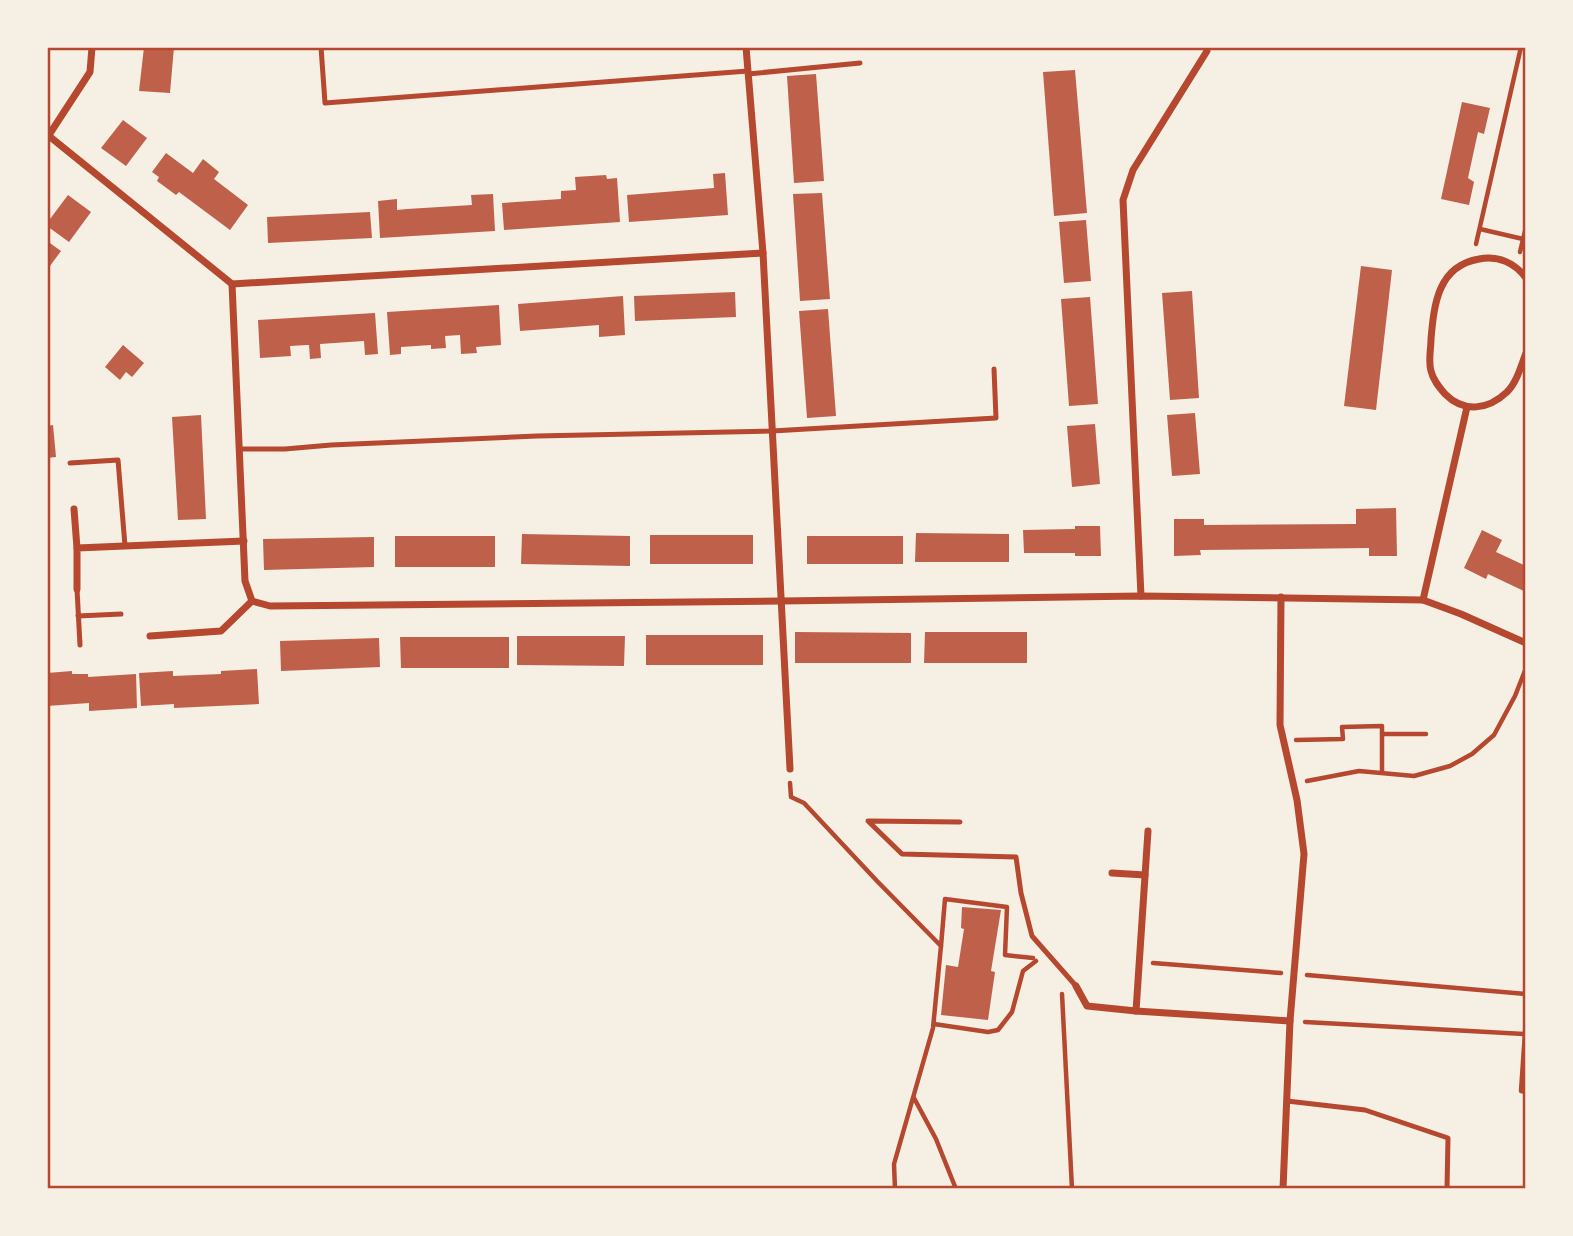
<svg xmlns="http://www.w3.org/2000/svg" width="1573" height="1236" viewBox="0 0 1573 1236" font-family="'Exo 2',sans-serif">
  <style>
    .building { fill: #bf614a }
    .lines { fill: none; stroke-linecap: round; stroke-linejoin: round }
    .path { stroke: #b5482f; stroke-width: 4.5 }
    .service { stroke: #b5482f; stroke-width: 5 }
    .minor { stroke: #b5482f; stroke-width: 7 }
    .neatline { fill: none; stroke: #b5482f; stroke-width: 2.5 }
  </style>
  <rect width="100%" height="100%" fill="#f6efe4"/>
  <g class="building">
    <polygon points="144,47 174,47 170,93 139,91"/>
    <polygon points="1075,70 1087,213 1054,216 1043,72"/>
    <polygon points="816,74 824,181 794,183 787,76"/>
    <polygon points="1462,102 1490,108 1484,134 1478,132 1468,178 1474,182 1469,205 1441,199"/>
    <polygon points="123,120 147,138 126,166 101,148"/>
    <polygon points="166,153 193,173 203,159 219,172 214,179 248,205 230,230 179,192 176,195 157,181 159,177 152,172"/>
    <polygon points="725,173 728,215 629,222 627,195 714,188 713,174"/>
    <polygon points="606,175 607,179 617,178 620,222 504,230 502,203 561,199 561,191 576,190 575,177"/>
    <polygon points="822,193 830,299 800,301 793,194"/>
    <polygon points="493,194 495,231 380,238 378,201 397,199 397,210 407,209 472,205 471,195"/>
    <polygon points="68,195 91,212 69,242 47,226 47,223"/>
    <polygon points="370,212 372,238 268,243 267,217"/>
    <polygon points="1086,220 1091,281 1064,283 1059,222"/>
    <polygon points="47,241 61,251 47,270"/>
    <polygon points="1361,266 1392,270 1376,410 1344,406"/>
    <polygon points="1192,291 1199,398 1170,400 1162,293"/>
    <polygon points="735,292 736,317 635,321 634,296"/>
    <polygon points="623,296 625,335 599,337 599,325 520,331 518,304"/>
    <polygon points="1090,297 1098,404 1069,406 1061,299"/>
    <polygon points="499,305 501,345 476,347 477,353 461,354 460,335 445,336 446,348 431,349 431,345 401,347 401,354 390,355 387,312"/>
    <polygon points="828,309 836,416 807,418 799,311"/>
    <polygon points="375,313 378,354 365,355 364,341 320,344 321,358 310,359 309,345 307,345 290,346 291,356 260,358 258,320"/>
    <polygon points="123,345 144,363 132,377 126,372 120,380 105,367"/>
    <polygon points="1195,413 1200,474 1172,476 1167,415"/>
    <polygon points="201,415 206,519 178,520 172,417"/>
    <polygon points="1095,424 1100,484 1072,487 1067,426"/>
    <polygon points="53,425 56,457 47,458 47,426"/>
    <polygon points="1396,508 1397,556 1369,556 1369,548 1200,550 1201,555 1174,556 1174,519 1204,519 1204,525 1356,524 1356,509"/>
    <polygon points="1075,526 1100,526 1101,556 1075,556 1075,553 1024,553 1023,530 1075,529"/>
    <polygon points="1482,530 1502,540 1496,552 1526,566 1526,592 1488,574 1486,579 1464,568"/>
    <polygon points="916,533 1009,534 1009,562 915,562"/>
    <polygon points="522,534 630,536 630,566 521,564"/>
    <rect x="650" y="535" width="103" height="29"/>
    <rect x="395" y="536" width="100" height="31"/>
    <rect x="807" y="536" width="96" height="28"/>
    <polygon points="374,537 374,567 264,570 263,539"/>
    <polygon points="795,632 911,633 911,663 795,663"/>
    <polygon points="925,632 1027,632 1027,663 924,663"/>
    <rect x="646" y="635" width="117" height="30"/>
    <polygon points="517,636 625,636 624,666 517,665"/>
    <polygon points="400,637 509,637 509,668 401,668"/>
    <polygon points="379,638 380,667 281,671 280,641"/>
    <polygon points="257,669 259,704 174,708 174,704 141,706 139,673 173,671 173,676 221,674 221,671"/>
    <polygon points="72,671 72,674 88,674 88,677 136,674 137,708 89,711 89,703 47,706 47,673"/>
    <polygon points="962,907 1001,910 991,971 995,972 988,1020 941,1015 946,965 958,967 964,929 961,928"/>
  </g>
  <g class="lines">
    <g class="path">
      <polyline points="1480,229 1523,239"/>
      <polyline points="1476,244 1521,47"/>
      <polyline points="1520,252 1526,227"/>
      <polyline points="1382,734 1426,734"/>
      <polyline points="1296,740 1343,739 1342,727 1382,726 1382,772"/>
      <polyline points="1307,781 1359,771 1414,776 1450,766 1472,754 1494,735 1515,696 1526,668"/>
      <polyline points="790,783 791,797 804,803 877,881 941,946 933,1028 894,1164 895,1189"/>
      <polyline points="941,946 945,899 1007,907 1005,955 1033,958"/>
      <polyline points="1153,963 1281,973"/>
      <polyline points="1307,975 1526,994"/>
      <polyline points="1062,994 1072,1189"/>
      <polyline points="1526,1018 1521,1091 1526,1092"/>
      <polyline points="1305,1022 1524,1034"/>
      <polyline points="934,1024 988,1032 998,1030 1012,1012 1023,971 1036,961"/>
      <polyline points="914,1098 936,1139 956,1189"/>
    </g>
    <g class="service">
      <polyline points="321,47 325,103 748,71"/>
      <polyline points="748,74 860,63"/>
      <polyline points="239,449 285,449 331,445 537,436 772,431 996,418 994,369"/>
      <polyline points="70,463 118,460 125,546"/>
      <polyline points="77,589 80,645"/>
      <polyline points="78,616 121,614"/>
      <polyline points="960,822 868,821 902,854 1016,857 1021,893 1032,936 1076,986"/>
      <polyline points="1287,1101 1365,1110 1448,1138 1447,1189"/>
    </g>
    <g class="minor">
      <polyline points="746,47 763,253 790,769"/>
      <polyline points="49,136 232,284 245,581 252,601 270,606 781,601 1141,596 1423,600 1461,614 1526,643"/>
      <polyline points="47,138 90,72 92,47"/>
      <path d="M1526,278C1515,263 1498,255 1479,259C1438,266 1434,304 1431,339C1431,349 1428,361 1431,371C1433,380 1439,387 1445,394C1464,413 1488,410 1507,392C1517,382 1521,366 1526,353"/>
      <polyline points="232,284 763,253"/>
      <polyline points="74,509 77,548"/>
      <polyline points="77,589 77,548 244,541"/>
      <polyline points="1141,596 1123,200 1133,170 1207,51 1206,47"/>
      <polyline points="1281,597 1280,725 1297,800 1304,854 1290,1021 1283,1189"/>
      <polyline points="1423,600 1467,407"/>
      <polyline points="150,636 221,631 252,601"/>
      <polyline points="1112,873 1145,875"/>
      <polyline points="1076,986 1087,1006 1136,1011 1290,1021"/>
      <polyline points="1136,1011 1148,831"/>
    </g>
  </g>
  <rect width="1573" height="1236" fill="none" stroke="#f6efe4" stroke-width="98"/>
  <rect x="49" y="49" width="1475" height="1138" class="neatline"/>
</svg>
